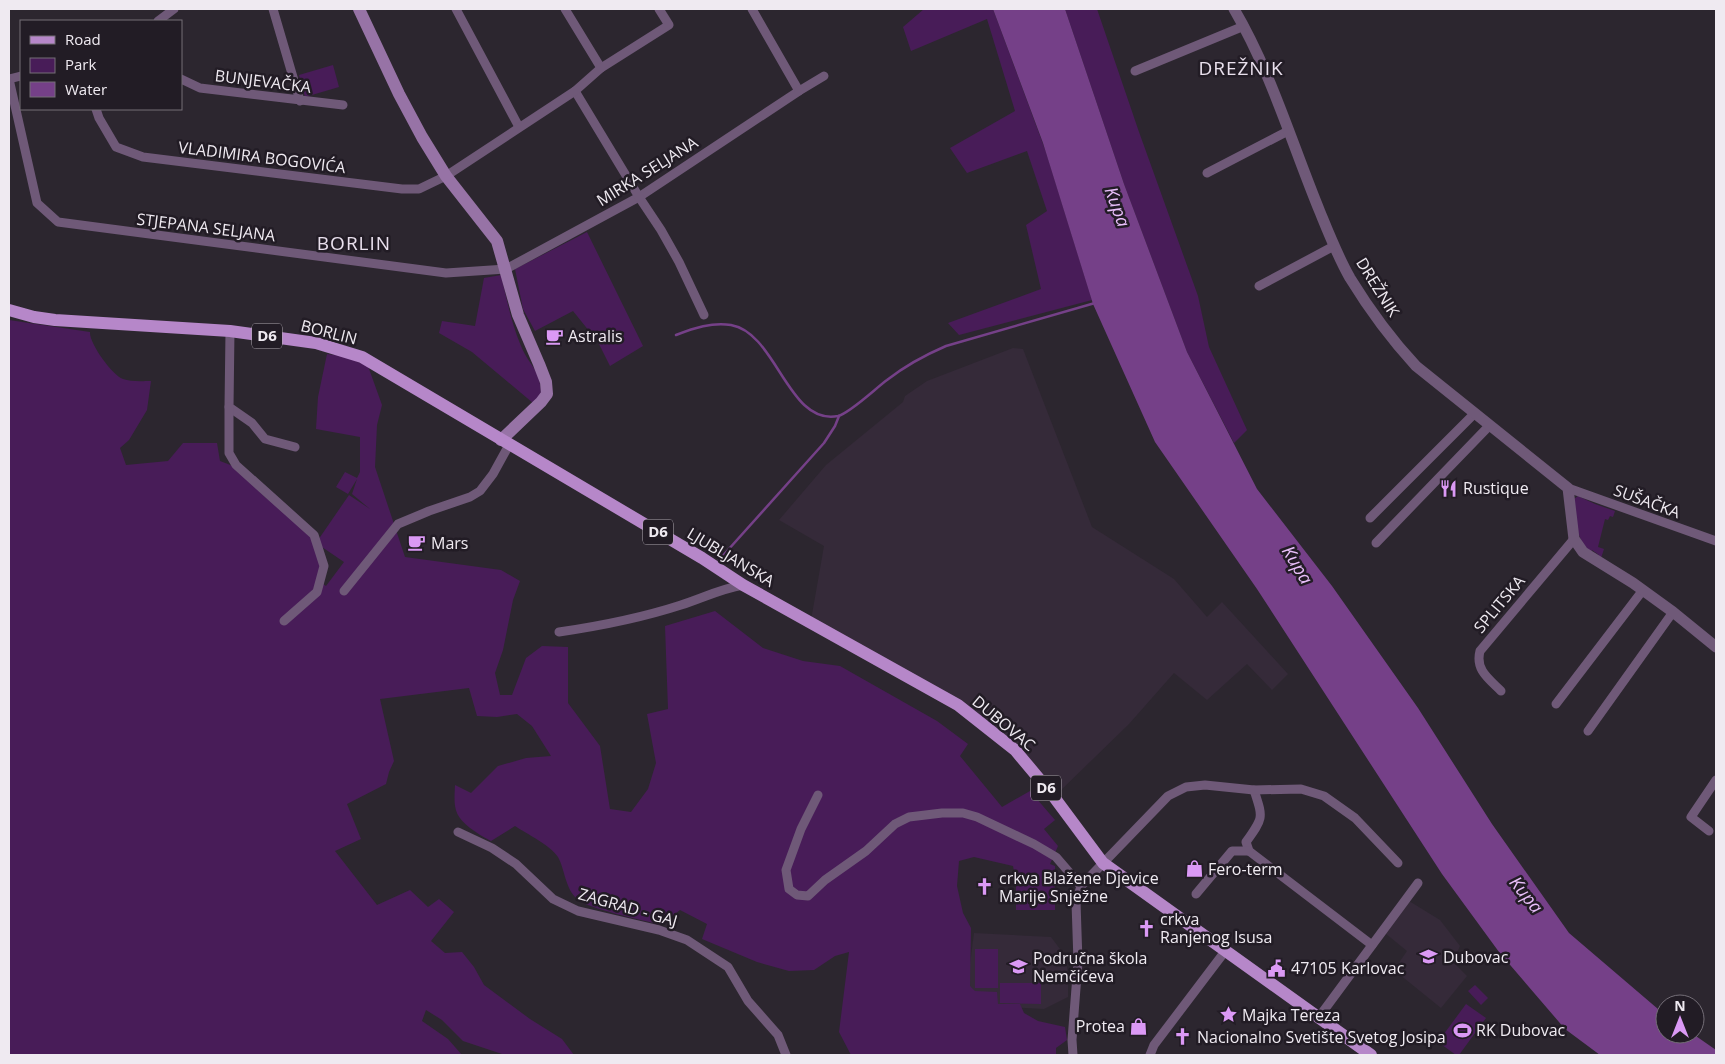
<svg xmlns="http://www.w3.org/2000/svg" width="1725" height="1064" viewBox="0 0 1725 1064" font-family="'Open Sans',sans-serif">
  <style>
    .built { fill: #352a39 }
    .green { fill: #481c58 }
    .water { fill: #754088 }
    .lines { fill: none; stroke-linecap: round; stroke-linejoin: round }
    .stream { stroke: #754088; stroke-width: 2.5 }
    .minor { stroke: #6f5978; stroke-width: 9 }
    .tertiary { stroke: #6f5978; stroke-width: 11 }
    .secondary { stroke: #9773a6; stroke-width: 12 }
    .primary { stroke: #b687c9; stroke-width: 12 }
    .labels { text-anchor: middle; stroke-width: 5; stroke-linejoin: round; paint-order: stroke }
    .shield { fill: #221c25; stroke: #b2acb4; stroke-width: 1 }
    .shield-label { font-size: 15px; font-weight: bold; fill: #efeaf1 }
    .street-label { font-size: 16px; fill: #efeaf1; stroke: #221c25 }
    .poi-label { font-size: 16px; fill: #efeaf1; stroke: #221c25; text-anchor: start }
    .water-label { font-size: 18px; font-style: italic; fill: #e8bef9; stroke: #221c25 }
    .quarter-label { font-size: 19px; letter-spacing: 1px; fill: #e9e0ed; stroke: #221c25 }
  </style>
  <rect width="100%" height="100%" fill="#2c262f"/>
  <g class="built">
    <polygon points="1013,348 1023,349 1092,527 1174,579 1207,617 1222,602 1288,674 1272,690 1247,664 1207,700 1174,673 1129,724 1058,793 1019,747 811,620 824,546 779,520 826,465 903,402 905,396 927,381"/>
    <polygon points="1409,901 1440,920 1460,946 1453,962 1467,976 1441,1008 1394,970 1407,951 1385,933"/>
    <polygon points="974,933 1051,937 1066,957 1068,977 1068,997 1044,1009 983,1006 966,995"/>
  </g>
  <g class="green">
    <polygon points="924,9 993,9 1046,152 1092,300 959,335 948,323 1041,289 1026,225 1047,211 1027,151 967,173 950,148 1015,111 987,19 911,51 903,27"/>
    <polygon points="1065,9 1097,9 1139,132 1198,296 1209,347 1247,430 1234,443 1187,352 1124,184"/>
    <polygon points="333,65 339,87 305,97 299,75"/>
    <polygon points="587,232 643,346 610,366 598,342 573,311 535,331 523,309 515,269"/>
    <path d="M501,275C507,299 511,323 521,346C529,366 541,369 541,395L533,403L472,352L439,333L442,321L475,326L484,278Z"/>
    <path d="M9,320L90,332C89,343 112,375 123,379C131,382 143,381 151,381L147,410L129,440L120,448L126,465L168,461L183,443H217L220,461L233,466L266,498L283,507L312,538L322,564L320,582L326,586L344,562L316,543L349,495L370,509L352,494L357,479L348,494L336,487L345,472L357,478L360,472V437L316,429L318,397L327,354L344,356L368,366L382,405L377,425L375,467L405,557L501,570L520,581L513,600L503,650L495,673L500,695H512L526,658L542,646L568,647V703L600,746L610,809L631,812L648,789L656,763L647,714L668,709L665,626L715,611L763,648L803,661L840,666L937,721L968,744L960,756L1002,807L1030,791L1055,820L1044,829L1058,846L1050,864L1055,866V910H1016V881L1013,866L974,857L959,861L957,886L963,913L971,928L970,986L975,991L997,992L998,1004H1020L1024,1013L1038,1021L1065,1027L1067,1040L1056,1048V1055H851L839,1032L849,952L835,956L814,970L789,971L757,962L702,939L707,924L680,910L661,925C643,920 588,909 577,899C565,888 565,870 558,857C550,845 527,834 515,826L491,841C483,837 477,833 470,828C453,815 454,806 455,785L471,793L498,766L526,758L551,756L532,726L517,714L497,717L477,716L469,688L380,699L394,761L389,772L386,784L347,804L361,839L335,851L377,905L410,890L428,907L439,899L454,912L431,941L445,953L462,952L474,967L484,985L530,1019L562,1039L574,1055H505L463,1041L442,1020L426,1010L422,1021L448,1039L462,1055H9Z"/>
    <path d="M1578,496L1595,504L1615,511L1613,517L1610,516L1608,520L1605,519L1598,547L1604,549L1601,558L1599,557V555L1592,550L1591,552C1575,540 1576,518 1574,499Z"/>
    <rect x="975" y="949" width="23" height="39"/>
    <polygon points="1000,983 1041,983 1041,1004 1000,1003"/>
    <polygon points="1475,985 1488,998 1481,1005 1468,991"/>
    <polygon points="1466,1004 1486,1018 1459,1055 1456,1055 1438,1042"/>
  </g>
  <polygon class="water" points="993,9 1065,9 1124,184 1187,352 1257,489 1332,586 1418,708 1492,824 1569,933 1665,1015 1665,1034 1693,1034 1716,1050 1716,1055 1600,1055 1565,1029 1499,952 1442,874 1257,589 1155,442 1093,304 1043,143"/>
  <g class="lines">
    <g class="stream">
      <path d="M676,335C694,328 712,322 731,325C777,333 788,426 838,416C850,413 876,388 887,380C905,366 925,355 946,346L1095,303"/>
      <polyline points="719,560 824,443 835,426 839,416"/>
    </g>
    <g class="minor">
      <polyline points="273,9 300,101"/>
      <polyline points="456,9 519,127"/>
      <polyline points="565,9 601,68"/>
      <polyline points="158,21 174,9"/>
      <polyline points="1135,71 1244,26"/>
      <polyline points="9,79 37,203 58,222 446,273 506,269 639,197 799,91 752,9"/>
      <polyline points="9,79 21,76"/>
      <polyline points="181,79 200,88 343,105"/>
      <polyline points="575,91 639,197 661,230 679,262 704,315"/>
      <polyline points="799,91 824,76"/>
      <polyline points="96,109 99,118 116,147 143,157 402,189 419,189 446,176 575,91 601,68 669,25 659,9"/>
      <polyline points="1207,173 1288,131"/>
      <polyline points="1259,286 1334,246"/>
      <polyline points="230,331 229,407 252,423 265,439 295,447"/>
      <polyline points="229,407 229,453 236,465 314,535 324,566 317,592 284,621"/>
      <polyline points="1568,488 1716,541"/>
      <polyline points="1370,518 1474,414"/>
      <polyline points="1376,543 1489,426"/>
      <polyline points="344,591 398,524 429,511 470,497 480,491 493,474 509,445"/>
      <path d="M559,632C600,626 641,618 681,605C703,598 720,589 743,585"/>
      <path d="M1501,691C1489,679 1475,670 1480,651L1574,539"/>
      <polyline points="1556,704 1643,590"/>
      <polyline points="1588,731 1673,612"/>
      <path d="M1254,790C1263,818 1264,817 1246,842L1249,851L1372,945"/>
      <polyline points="818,795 801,829 786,870 789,889 797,895 808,896 825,880 866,851 895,824 909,817 942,813 963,813 977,817 1034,844 1056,857 1081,886"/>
      <polyline points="1709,831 1691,817 1716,780"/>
      <polyline points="458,832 492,848 516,864 553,899 578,911 659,930 687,940 728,967 748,1001 778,1035 786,1055"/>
      <polyline points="1196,894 1232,851 1249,851"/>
      <polyline points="1319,1017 1418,883"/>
      <polyline points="1073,1055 1072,1040 1078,962 1076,902 1081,886 1168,796 1186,787 1205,785 1254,790 1301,789 1324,796 1355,818 1398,863"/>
      <polyline points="1150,1055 1154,1045 1226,950"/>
    </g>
    <path class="tertiary" d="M1234,9C1271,72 1292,144 1320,212C1329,234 1338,257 1350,278C1369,309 1391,339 1416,366L1568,488L1574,539L1583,552L1633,583L1673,612L1716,647"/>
    <polyline class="secondary" points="359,9 399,94 422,137 446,176 497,241 518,315 539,364 546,382 547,394 541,402 501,440"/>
    <polyline class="primary" points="9,310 34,317 55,320 230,331 316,343 362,357 702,558 743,585 958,705 1015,750 1051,793 1103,863 1371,1055"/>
  </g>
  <defs>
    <symbol id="cafe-bare" viewBox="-9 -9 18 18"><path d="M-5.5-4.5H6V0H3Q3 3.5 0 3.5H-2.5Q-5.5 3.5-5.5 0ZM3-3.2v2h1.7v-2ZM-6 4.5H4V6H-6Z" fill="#db99f5" stroke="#221c25" stroke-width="2.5" paint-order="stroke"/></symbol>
    <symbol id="restaurant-bare" viewBox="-9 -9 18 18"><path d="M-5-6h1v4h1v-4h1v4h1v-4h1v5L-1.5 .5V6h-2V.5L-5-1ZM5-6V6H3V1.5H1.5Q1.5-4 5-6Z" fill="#db99f5" stroke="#221c25" stroke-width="2.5" paint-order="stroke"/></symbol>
    <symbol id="shop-bare" viewBox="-9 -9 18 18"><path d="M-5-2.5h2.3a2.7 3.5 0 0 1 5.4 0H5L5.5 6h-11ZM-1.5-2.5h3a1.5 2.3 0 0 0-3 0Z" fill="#db99f5" stroke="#221c25" stroke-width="2.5" paint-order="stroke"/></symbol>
    <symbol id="church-bare" viewBox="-9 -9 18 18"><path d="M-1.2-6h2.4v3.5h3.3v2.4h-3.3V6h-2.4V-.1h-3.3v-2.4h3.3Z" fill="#db99f5" stroke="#221c25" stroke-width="2.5" paint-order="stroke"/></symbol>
    <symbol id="school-bare" viewBox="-9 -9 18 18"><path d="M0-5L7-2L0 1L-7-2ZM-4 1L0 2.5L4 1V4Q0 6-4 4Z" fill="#db99f5" stroke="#221c25" stroke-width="2.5" paint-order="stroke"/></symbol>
    <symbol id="civic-bare" viewBox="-9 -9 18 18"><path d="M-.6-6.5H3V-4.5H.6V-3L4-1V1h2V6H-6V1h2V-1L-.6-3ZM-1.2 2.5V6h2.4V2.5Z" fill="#db99f5" stroke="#221c25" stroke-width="2.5" paint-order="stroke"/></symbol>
    <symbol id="sight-bare" viewBox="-9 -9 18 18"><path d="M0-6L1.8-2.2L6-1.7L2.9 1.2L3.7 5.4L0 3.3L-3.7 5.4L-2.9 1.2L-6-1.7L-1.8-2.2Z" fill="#db99f5" stroke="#221c25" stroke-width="2.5" paint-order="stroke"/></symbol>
    <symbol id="stadium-bare" viewBox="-9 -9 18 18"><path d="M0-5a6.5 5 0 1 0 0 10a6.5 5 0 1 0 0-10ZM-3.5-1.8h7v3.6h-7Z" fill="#db99f5" stroke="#221c25" stroke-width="2.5" paint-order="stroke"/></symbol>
  </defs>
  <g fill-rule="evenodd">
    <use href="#cafe-bare" x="542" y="324" width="25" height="25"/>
    <use href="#restaurant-bare" x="1436" y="476" width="25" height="25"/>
    <use href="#cafe-bare" x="404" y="530" width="25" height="25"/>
    <use href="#shop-bare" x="1182" y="856" width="25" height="25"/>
    <use href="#church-bare" x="972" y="874" width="25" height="25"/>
    <use href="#church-bare" x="1134" y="916" width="25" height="25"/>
    <use href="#school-bare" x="1416" y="944" width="25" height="25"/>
    <use href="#school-bare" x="1006" y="954" width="25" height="25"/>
    <use href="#civic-bare" x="1264" y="956" width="25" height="25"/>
    <use href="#sight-bare" x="1216" y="1002" width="25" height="25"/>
    <use href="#shop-bare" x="1126" y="1014" width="25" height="25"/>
    <use href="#stadium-bare" x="1450" y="1018" width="25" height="25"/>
    <use href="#church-bare" x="1170" y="1024" width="25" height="25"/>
  </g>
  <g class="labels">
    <g class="shield">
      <rect x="252" y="323.5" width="30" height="25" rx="4"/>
      <rect x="643" y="519.5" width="30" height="25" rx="4"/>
      <rect x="1031" y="775.5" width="30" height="25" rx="4"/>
    </g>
    <g class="shield-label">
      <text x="267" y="341">D6</text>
      <text x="658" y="537">D6</text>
      <text x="1046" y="793">D6</text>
    </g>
    <g class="street-label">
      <text transform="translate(263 81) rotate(7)" y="6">BUNJEVAČKA</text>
      <text transform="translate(262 157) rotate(7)" y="6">VLADIMIRA BOGOVIĆA</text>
      <text transform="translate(647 171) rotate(-32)" y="6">MIRKA SELJANA</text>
      <text transform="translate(206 227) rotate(7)" y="6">STJEPANA SELJANA</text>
      <text transform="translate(1378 287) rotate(58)" y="6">DREŽNIK</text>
      <text transform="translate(329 332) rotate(14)" y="6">BORLIN</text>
      <text transform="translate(1647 501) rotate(20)" y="6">SUŠAČKA</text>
      <text transform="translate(731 557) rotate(31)" y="6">LJUBLJANSKA</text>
      <text transform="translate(1499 604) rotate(-50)" y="6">SPLITSKA</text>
      <text transform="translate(1004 723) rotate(40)" y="6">DUBOVAC</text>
      <text transform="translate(628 907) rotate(16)" y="6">ZAGRAD - GAJ</text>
    </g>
    <g class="poi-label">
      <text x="568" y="342">Astralis</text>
      <text x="1463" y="494">Rustique</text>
      <text x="431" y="549">Mars</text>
      <text x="1208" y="875">Fero-term</text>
      <text x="999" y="884">crkva Blažene Djevice<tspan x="999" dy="18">Marije Snježne</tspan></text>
      <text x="1160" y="925">crkva<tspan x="1160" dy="18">Ranjenog Isusa</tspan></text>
      <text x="1443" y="963">Dubovac</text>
      <text x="1033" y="964">Područna škola<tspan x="1033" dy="18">Nemčićeva</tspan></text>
      <text x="1291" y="974">47105 Karlovac</text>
      <text x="1242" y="1021">Majka Tereza</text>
      <text x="1125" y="1032" text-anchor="end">Protea</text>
      <text x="1476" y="1036">RK Dubovac</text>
      <text x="1197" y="1043">Nacionalno Svetište Svetog Josipa</text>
    </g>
    <g class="water-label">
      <text transform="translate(1117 207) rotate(70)" y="6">Kupa</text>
      <text transform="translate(1297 565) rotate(59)" y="6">Kupa</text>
      <text transform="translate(1526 895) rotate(51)" y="6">Kupa</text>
    </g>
    <g class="quarter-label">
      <text x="1241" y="75">DREŽNIK</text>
      <text x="354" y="250">BORLIN</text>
    </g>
  </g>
  <rect width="1725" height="1064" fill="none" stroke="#efeaf1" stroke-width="20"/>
  <rect x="20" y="20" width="162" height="90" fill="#221c25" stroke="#746e77"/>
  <rect x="30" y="36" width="25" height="8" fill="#b687c9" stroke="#746e77"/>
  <text x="65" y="45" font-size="15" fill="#efeaf1">Road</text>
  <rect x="30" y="58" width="25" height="15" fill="#481c58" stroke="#746e77"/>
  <text x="65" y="70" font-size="15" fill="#efeaf1">Park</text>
  <rect x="30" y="82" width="25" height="15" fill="#754088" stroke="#746e77"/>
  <text x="65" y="95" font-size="15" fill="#efeaf1">Water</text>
  <g transform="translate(1680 1019)"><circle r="24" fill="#221c25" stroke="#746e77"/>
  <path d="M0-4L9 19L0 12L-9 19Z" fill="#db99f5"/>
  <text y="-8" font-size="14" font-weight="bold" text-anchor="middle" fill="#efeaf1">N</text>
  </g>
</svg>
